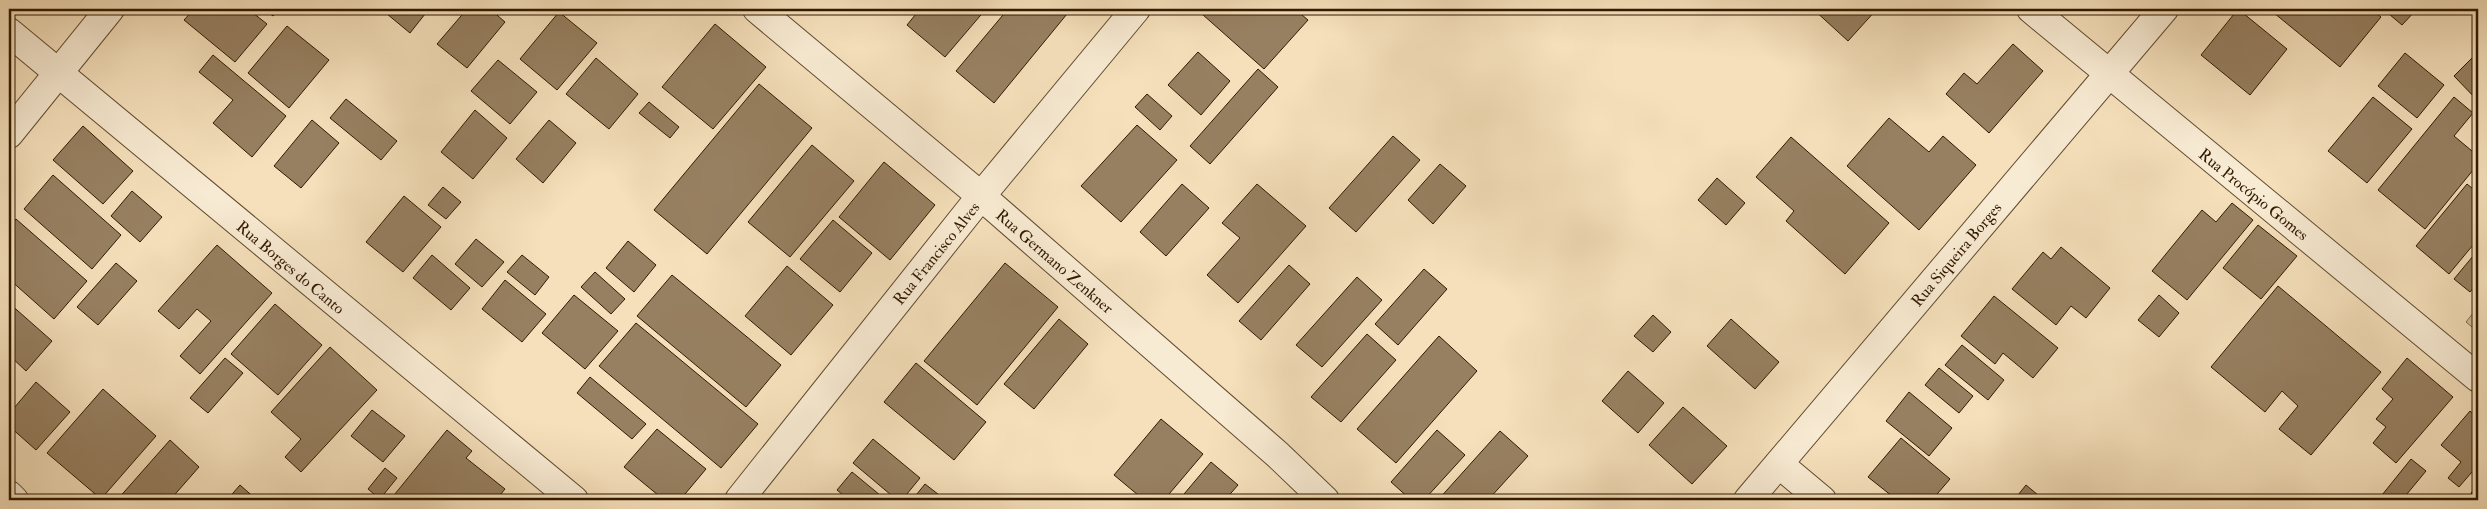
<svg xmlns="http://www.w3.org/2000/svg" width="2487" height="509" viewBox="0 0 2487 509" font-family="'IM FELL Double Pica',serif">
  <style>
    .green { fill: #d4be9b; stroke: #826c4e }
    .building { fill: #978061; stroke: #311900 }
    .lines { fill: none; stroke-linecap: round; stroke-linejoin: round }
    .minor-casing { stroke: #624b2f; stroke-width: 30 }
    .tertiary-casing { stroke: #624b2f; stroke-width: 30 }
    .minor { stroke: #f8ebd3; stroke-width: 28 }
    .tertiary { stroke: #f8ebd3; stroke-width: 28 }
    .labels { text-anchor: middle; stroke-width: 4; stroke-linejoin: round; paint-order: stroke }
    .street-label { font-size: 16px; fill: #311900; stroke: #f8ebd3 }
  </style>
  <rect width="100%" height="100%" fill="#f5e0bb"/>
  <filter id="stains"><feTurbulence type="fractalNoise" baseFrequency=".004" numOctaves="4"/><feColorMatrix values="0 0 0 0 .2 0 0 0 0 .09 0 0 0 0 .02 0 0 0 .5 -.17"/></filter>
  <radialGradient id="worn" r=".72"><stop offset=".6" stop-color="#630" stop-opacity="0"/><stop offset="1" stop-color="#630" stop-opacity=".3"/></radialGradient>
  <polygon class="green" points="2478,307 2478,332 2466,322"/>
  <g class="building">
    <polygon points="194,9 248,9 267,24 235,62 184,20"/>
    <polygon points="264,9 279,9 273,16"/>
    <polygon points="381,9 429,9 410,33"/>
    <polygon points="467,9 490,9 505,22 467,68 437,44"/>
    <polygon points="920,9 986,9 945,57 907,25"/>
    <polygon points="1008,9 1060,9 1067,14 994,103 956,71"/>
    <polygon points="1206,9 1295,9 1308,20 1264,69 1202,14"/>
    <polygon points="1813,9 1877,9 1848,41"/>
    <polygon points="2238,9 2287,49 2250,95 2201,55"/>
    <polygon points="2278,9 2371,9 2381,17 2340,67 2274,13"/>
    <polygon points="2383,9 2417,9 2402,25"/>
    <polygon points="559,12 597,43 557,90 520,59"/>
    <polygon points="715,24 766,67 713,129 662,87"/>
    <polygon points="287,26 329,60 289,108 248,73"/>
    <polygon points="2013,44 2043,71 1989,133 1946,94 1964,73 1977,84"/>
    <polygon points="1198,52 1230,81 1201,115 1168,85"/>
    <polygon points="2478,52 2478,101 2454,76"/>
    <polygon points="2405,53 2444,85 2417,118 2378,86"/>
    <polygon points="213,55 286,116 252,157 213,123 233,100 199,72"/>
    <polygon points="596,58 638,94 609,129 566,94"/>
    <polygon points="498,60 537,92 510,124 471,91"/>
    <polygon points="1258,69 1278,87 1210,164 1190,146"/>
    <polygon points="759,84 812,128 707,254 654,210"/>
    <polygon points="1147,94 1172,116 1160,130 1135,107"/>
    <polygon points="2373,97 2412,129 2367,183 2328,151"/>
    <polygon points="2454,97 2473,113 2454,136 2478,156 2478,164 2425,229 2378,190"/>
    <polygon points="346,99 397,141 381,160 330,118"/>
    <polygon points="649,102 679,127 670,138 639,113"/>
    <polygon points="475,110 507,138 473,179 441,152"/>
    <polygon points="1889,118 1929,152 1943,136 1976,165 1919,230 1847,166"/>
    <polygon points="312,120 339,143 301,188 274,166"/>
    <polygon points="549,120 576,143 543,183 516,159"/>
    <polygon points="1137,125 1177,160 1121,222 1081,186"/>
    <polygon points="83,126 133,171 103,204 53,160"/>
    <polygon points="1393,136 1420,160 1356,232 1329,208"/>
    <polygon points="1791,137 1889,223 1845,274 1786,221 1794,211 1756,177"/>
    <polygon points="812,145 854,181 790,257 748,222"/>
    <polygon points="884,162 935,205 890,260 839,217"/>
    <polygon points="1440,164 1466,186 1433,224 1408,200"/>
    <polygon points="53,175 121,235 92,269 24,209"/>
    <polygon points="1717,178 1745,203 1726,225 1698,200"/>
    <polygon points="1182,184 1209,208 1166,256 1140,232"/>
    <polygon points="1257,184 1306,226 1238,303 1207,275 1240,238 1222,223"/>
    <polygon points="2467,184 2478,193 2478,239 2449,274 2416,246"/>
    <polygon points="443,187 461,202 446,219 428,205"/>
    <polygon points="132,191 162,217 140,242 111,216"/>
    <polygon points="404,196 441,227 403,272 366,242"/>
    <polygon points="2232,203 2253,220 2187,300 2152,271 2202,210 2216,222"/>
    <polygon points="16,219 87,281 54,319 9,279 9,227"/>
    <polygon points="833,220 872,253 840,292 800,259"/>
    <polygon points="2258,225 2297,256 2261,299 2223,268"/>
    <polygon points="476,239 504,262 482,287 455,264"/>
    <polygon points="628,241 656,265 634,292 606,268"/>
    <polygon points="217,245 272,293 200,374 180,356 211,321 197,309 179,329 158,311"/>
    <polygon points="2061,247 2110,288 2086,318 2071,306 2056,325 2012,289 2043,252 2051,259"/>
    <polygon points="2478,250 2478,282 2470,292 2454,279"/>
    <polygon points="432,255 470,288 451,310 413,278"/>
    <polygon points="522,255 549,277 535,295 507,272"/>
    <polygon points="116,263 137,281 98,325 77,307"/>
    <polygon points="1005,263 1058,307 977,405 924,361"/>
    <polygon points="1289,265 1310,284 1261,340 1239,321"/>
    <polygon points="787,266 833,305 791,355 745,316"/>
    <polygon points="1424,269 1447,289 1398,345 1375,324"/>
    <polygon points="595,272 625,299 611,314 581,287"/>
    <polygon points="672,275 781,365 746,407 637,316"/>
    <polygon points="1357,277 1382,300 1322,367 1296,345"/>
    <polygon points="505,280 546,314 522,342 482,309"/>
    <polygon points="2278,286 2381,372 2311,455 2279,429 2298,406 2282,391 2265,412 2211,367"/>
    <polygon points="574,295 618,331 585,369 542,333"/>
    <polygon points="2159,295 2179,313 2159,337 2138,320"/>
    <polygon points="1994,296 2058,348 2033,378 2003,353 1995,364 1961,336"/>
    <polygon points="9,303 52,341 26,371 9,355"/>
    <polygon points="275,304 322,345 278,395 231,354"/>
    <polygon points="1653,315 1671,332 1653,352 1634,336"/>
    <polygon points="1059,319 1088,344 1034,409 1004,384"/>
    <polygon points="1731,319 1779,362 1755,389 1707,346"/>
    <polygon points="636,323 758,424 721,468 599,366"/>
    <polygon points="1367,334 1396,360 1341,422 1311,397"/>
    <polygon points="1439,336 1477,371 1396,463 1357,429"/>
    <polygon points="1962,345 2004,380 1988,400 1945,365"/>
    <polygon points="330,347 377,390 301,472 285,457 301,439 271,412"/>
    <polygon points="225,358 243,373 208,413 190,398"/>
    <polygon points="2407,358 2453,397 2396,463 2373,443 2386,427 2376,419 2393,399 2382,389"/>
    <polygon points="916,363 986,422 954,460 884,402"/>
    <polygon points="1939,368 1973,396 1959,413 1925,385"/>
    <polygon points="1628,371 1664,403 1638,433 1602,401"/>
    <polygon points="590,377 646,424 632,439 577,393"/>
    <polygon points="36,382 70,412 36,450 9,426 9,414"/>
    <polygon points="103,389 156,436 101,499 47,453"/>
    <polygon points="1909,392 1952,428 1929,456 1886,421"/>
    <polygon points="1683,407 1727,446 1692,484 1649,445"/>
    <polygon points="372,410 405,436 383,462 351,436"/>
    <polygon points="2470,411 2478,418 2478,465 2459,487 2448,478 2461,462 2441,445"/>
    <polygon points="1161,419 1203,454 1164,500 1144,500 1114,475"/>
    <polygon points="657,429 706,469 680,500 664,500 624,467"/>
    <polygon points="447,430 472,451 466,458 505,489 496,500 390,500"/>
    <polygon points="1437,430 1465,455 1424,500 1411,500 1391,482"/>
    <polygon points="1500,431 1528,456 1488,500 1438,500"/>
    <polygon points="1901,438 1950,479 1932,500 1897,500 1868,477"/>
    <polygon points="873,439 920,478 902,500 897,500 853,463"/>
    <polygon points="170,440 199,467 170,500 117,500"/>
    <polygon points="2411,459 2426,471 2402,500 2378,500"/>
    <polygon points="1211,462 1238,485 1225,500 1179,500"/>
    <polygon points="385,468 397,478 380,499 368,489"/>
    <polygon points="852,472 886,500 849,500 837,490"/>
    <polygon points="925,484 943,498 941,500 912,500"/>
    <polygon points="240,485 257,500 227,500"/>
    <polygon points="2026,485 2044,500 2014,500"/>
    <polygon points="2478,485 2478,499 2471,493"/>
  </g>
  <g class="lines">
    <defs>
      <g id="minor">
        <polyline points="757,9 981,196 1278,455 1325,500"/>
        <polyline points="2031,9 2478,378"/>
        <polyline points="9,134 110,9"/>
        <polyline points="1779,464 1822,500"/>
        <polyline points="9,495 14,500"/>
        <polyline points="1748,500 2164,9"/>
      </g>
      <g id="tertiary">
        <polyline points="9,32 574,500"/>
        <polyline points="739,500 981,196 1136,9"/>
      </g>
    </defs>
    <use href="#minor" class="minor-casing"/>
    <use href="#tertiary" class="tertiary-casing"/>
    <use href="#minor" class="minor"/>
    <use href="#tertiary" class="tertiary"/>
  </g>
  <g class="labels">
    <g class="street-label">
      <text transform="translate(2254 194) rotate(39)" y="6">Rua Procópio Gomes</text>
      <text transform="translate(936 253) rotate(-51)" y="6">Rua Francisco Alves</text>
      <text transform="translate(1956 254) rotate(-50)" y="6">Rua Siqueira Borges</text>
      <text transform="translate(1055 261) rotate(41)" y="6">Rua Germano Zenkner</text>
      <text transform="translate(291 267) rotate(40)" y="6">Rua Borges do Canto</text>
    </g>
  </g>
  <rect width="2487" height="509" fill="none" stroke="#f5e0bb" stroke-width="30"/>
  <rect x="10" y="10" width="2467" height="489" fill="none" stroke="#311900" stroke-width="2.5"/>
  <rect x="15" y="15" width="2457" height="479" fill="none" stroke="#311900"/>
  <rect width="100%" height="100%" filter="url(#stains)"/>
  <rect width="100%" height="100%" fill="url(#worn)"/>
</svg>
